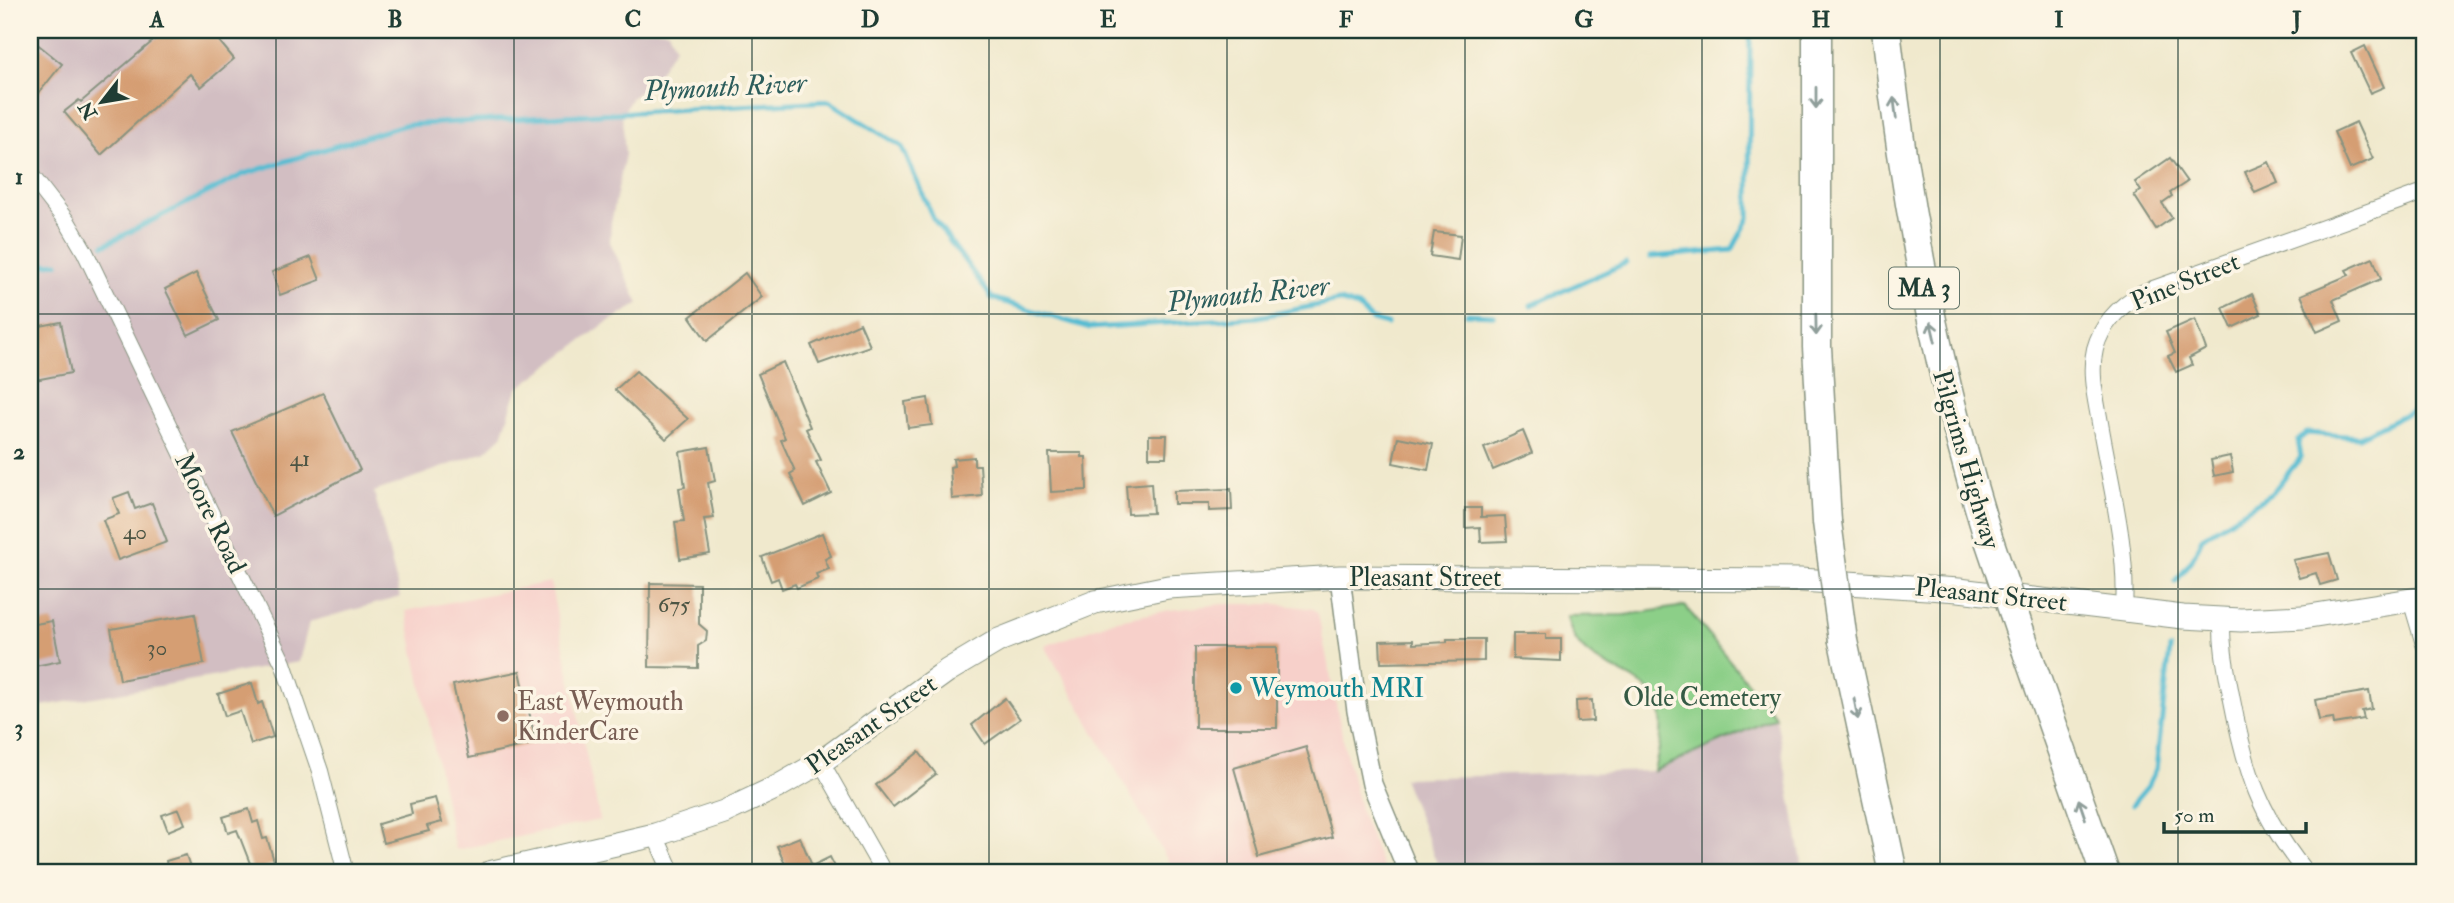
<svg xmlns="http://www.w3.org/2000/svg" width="2454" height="903" viewBox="0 0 2454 903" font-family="'IM FELL Double Pica',serif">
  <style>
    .built { fill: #f7d0ca }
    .industrial { fill: #d2bec2 }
    .green { fill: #8ccf88; stroke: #56865e; stroke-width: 2 }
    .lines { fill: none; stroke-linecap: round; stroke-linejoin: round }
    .stream { stroke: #54bcd2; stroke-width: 5 }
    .building { fill: #d59e73 }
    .minor-casing { stroke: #889380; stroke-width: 18 }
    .tertiary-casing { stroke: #889380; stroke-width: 22 }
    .secondary-casing { stroke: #889380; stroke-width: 25 }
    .motorway-casing { stroke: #889380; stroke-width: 31 }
    .minor { stroke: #fff; stroke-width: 16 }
    .tertiary { stroke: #fff; stroke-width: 19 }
    .secondary { stroke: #fff; stroke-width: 23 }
    .motorway { stroke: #fff; stroke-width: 28 }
    .motorway-bridge-casing { stroke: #889380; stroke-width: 31; stroke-linecap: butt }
    .motorway-bridge { stroke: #fff; stroke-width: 28 }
    .oneway { stroke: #8f9e9a }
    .grid { fill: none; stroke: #1f3d34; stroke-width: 2; stroke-opacity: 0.55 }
    .culture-dot { fill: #0f9aa8; stroke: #fcf5e5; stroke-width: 2.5 }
    .education-dot { fill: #8d6e63; stroke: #fcf5e5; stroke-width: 2.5 }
    .labels { text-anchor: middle; stroke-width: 7; stroke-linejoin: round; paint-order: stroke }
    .number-label { font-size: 23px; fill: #4c5544 }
    .shield { fill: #fcf5e5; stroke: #617469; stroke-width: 2 }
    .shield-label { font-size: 24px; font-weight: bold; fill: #1f3d34 }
    .street-label { font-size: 26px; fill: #1f3d34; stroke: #fcf5e5 }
    .culture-label { font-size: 26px; fill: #0d838f; stroke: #fcf5e5; text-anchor: start }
    .park-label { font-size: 26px; fill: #355a45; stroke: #fcf5e5 }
    .education-label { font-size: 26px; fill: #785e54; stroke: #fcf5e5; text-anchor: start }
    .water-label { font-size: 28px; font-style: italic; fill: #2c5d5c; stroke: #fcf5e5 }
    .neatline { fill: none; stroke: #1f3d34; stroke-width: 2.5 }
    .grid-label { font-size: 23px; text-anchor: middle; font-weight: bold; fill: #1f3d34 }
  </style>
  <rect width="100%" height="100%" fill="#fcf5e5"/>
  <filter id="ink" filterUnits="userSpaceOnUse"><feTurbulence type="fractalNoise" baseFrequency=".0143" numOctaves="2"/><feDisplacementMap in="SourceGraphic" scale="14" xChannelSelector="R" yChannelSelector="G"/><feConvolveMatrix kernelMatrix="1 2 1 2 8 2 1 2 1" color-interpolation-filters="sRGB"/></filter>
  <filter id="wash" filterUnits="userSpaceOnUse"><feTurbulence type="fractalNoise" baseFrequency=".00686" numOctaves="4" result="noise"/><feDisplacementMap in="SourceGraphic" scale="28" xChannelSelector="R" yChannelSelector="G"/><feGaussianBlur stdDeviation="1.57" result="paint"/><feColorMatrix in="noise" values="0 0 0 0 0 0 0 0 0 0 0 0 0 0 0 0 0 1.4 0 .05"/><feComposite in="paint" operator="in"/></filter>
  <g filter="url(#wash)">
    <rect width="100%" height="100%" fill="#f0e9cd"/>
    <g class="built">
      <polygon points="550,582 600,820 455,850 406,611"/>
      <polygon points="1223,604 1277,604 1314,609 1318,614 1345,749 1361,813 1385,873 1175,873 1045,646 1113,621 1170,610"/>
    </g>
    <g class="industrial">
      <polygon points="30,30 668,30 675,47 651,84 632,97 622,115 625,154 611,223 610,242 639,304 606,323 517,389 502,436 485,452 374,492 400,597 309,622 299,662 30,708"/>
      <polygon points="1776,717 1804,873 1441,873 1403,778 1653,771"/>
    </g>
    <path class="green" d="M1685,606L1776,717L1654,771C1658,754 1663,736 1661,718C1657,663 1578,681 1567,616L1625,615Z"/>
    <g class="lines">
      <g class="stream">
        <polyline points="104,245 244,174 404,125 829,101 902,147 933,218 992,298 1090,328 1258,317 1339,301 1358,307 1372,320 1387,324"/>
        <polyline points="1650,257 1732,250 1749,218 1750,30"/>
        <polyline points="30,265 58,263"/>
        <polyline points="1531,305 1626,263"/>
        <polyline points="1467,314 1494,315"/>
        <polyline points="2176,581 2192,560 2202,538 2272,493 2301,457 2298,440 2307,433 2359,437 2424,405"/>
        <polyline points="2132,805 2148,786 2156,769 2170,649"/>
      </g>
    </g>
    <g id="blocks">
      <g class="building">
        <polygon points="166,30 210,30 234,59 201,87 190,74 101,155 64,112 79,100 81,102"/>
        <polygon points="30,38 62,64 30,104"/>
        <polygon points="2365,46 2384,87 2370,93 2351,53"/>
        <polygon points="2356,122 2373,159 2350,169 2334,132"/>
        <polygon points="2170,158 2187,182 2170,193 2172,196 2162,203 2172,218 2156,229 2134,195 2141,191 2135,182"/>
        <polygon points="2269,162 2278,183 2255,193 2245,172"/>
        <polygon points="1434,232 1461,235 1458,260 1430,256"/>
        <polygon points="311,257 320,280 280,295 272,272"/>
        <polygon points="2373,258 2381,279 2333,300 2342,321 2317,332 2301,295 2349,275 2346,270"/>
        <polygon points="196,273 219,320 188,335 165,289"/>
        <polygon points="745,273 762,297 707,341 690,317"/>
        <polygon points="2252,294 2261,314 2232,328 2223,308"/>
        <polygon points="2195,319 2206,349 2189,358 2192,365 2176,372 2168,356 2175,353 2166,332"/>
        <polygon points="61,322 71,373 30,381 30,328"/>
        <polygon points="860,323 870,346 819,364 811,345"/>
        <polygon points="783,362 810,427 806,429 821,460 816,462 831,493 805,506 790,474 795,471 781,440 785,438 758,374"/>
        <polygon points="636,371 688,419 666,439 615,390"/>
        <polygon points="323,393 360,470 273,516 232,432"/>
        <polygon points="928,398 932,425 908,428 905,402"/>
        <polygon points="1523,431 1532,453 1493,470 1484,448"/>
        <polygon points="1149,435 1167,435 1166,457 1149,457"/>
        <polygon points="1398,437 1433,444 1428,470 1393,463"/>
        <polygon points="709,447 715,481 708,483 714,518 704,519 710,554 680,559 675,522 684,521 679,488 685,487 680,452"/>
        <polygon points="1049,453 1082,453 1082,457 1086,457 1087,490 1051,492"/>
        <polygon points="2230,456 2233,472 2214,476 2211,460"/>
        <polygon points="974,457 974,465 980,465 982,496 952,499 950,467 954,466 953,459"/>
        <polygon points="1151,483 1153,513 1128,514 1126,485"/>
        <polygon points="1231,489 1232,510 1209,511 1209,504 1174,504 1174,491"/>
        <polygon points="129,492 135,509 152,503 167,542 118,560 103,520 119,514 113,498"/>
        <polygon points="1465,508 1481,508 1481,517 1505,516 1507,541 1481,542 1480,527 1465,528"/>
        <polygon points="822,533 831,556 825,559 829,569 816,574 818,579 797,588 795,584 782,589 778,578 771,581 762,557"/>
        <polygon points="2329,553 2337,580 2320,585 2316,573 2299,578 2293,560"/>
        <polygon points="650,583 699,584 699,624 707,631 706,641 698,646 698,668 649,667"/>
        <polygon points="195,614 204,664 120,680 111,629"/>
        <polygon points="52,621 60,661 30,667 30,625"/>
        <polygon points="1513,634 1546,634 1546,639 1561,639 1561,661 1513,659"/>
        <polygon points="1447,639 1484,639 1484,661 1381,663 1380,641 1413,640 1413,644 1447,642"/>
        <rect x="1195" y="647" width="82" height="81"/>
        <polygon points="520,671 536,743 469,758 453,685"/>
        <polygon points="252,683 258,704 262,702 273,737 251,744 240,711 225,716 218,694"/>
        <polygon points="2369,691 2372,709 2362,711 2364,719 2334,724 2333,718 2319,720 2315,700"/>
        <polygon points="1005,698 1020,719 985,744 972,725"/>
        <polygon points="1592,700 1593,721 1577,722 1576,701"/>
        <polygon points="1306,747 1332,837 1259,857 1234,768"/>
        <polygon points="919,752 936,774 893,807 876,785"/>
        <polygon points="435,798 442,822 427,826 429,831 383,843 378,824 412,814 410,804"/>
        <polygon points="179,809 185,824 168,831 162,815"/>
        <polygon points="249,809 253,823 258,821 263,839 267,838 275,864 253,871 237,830 228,833 223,817"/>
        <polygon points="800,837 812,866 830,857 838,873 789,873 777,846"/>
        <polygon points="186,855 192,873 168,873 166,861"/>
      </g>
    </g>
  </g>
  <g filter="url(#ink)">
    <use href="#blocks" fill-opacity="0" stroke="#889380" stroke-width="2"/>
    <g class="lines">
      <defs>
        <g id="minor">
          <polyline points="30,174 68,223 85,252 283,663 320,771 346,873"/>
          <polyline points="2411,600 2424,644"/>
          <path d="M2124,609C2128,548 2110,483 2100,423C2096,399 2089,373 2095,349C2102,323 2119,306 2142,293L2424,192"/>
          <path d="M2222,619C2221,647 2227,673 2232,700C2246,773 2259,814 2306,873"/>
          <polyline points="821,762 884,873"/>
          <polyline points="655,835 672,873"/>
        </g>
        <polyline id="tertiary" points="1340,577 1357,711 1372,784 1409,873"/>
        <polyline id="secondary" points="489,873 655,835 724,812 777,787 821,762 947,671 999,640 1095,602 1168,587 1340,577 1800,580 1959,590 2183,617 2241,620 2303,617 2424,598"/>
        <g id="motorway">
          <polyline points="1817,30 1817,347 1827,522"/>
          <path d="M1886,30C1905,203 1937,373 1989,540"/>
          <polyline points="1843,641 1893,873"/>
          <polyline points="2027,652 2105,873"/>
        </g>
      </defs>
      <use href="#minor" class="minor-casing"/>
      <use href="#tertiary" class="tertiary-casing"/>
      <use href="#secondary" class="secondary-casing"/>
      <use href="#motorway" class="motorway-casing"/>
      <use href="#minor" class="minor"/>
      <use href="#tertiary" class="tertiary"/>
      <use href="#secondary" class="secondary"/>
      <use href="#motorway" class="motorway"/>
      <defs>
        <g id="motorway-bridge">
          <polyline points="1827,522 1843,641"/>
          <polyline points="1989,540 2027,652"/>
        </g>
      </defs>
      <use href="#motorway-bridge" class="motorway-bridge-casing"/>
      <use href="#motorway-bridge" class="motorway-bridge"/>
    </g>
    <defs><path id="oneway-shaft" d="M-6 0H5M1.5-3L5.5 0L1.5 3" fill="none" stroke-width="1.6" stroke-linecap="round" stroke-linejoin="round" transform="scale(1.75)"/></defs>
    <g class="oneway">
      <use href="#oneway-shaft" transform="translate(1816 98) rotate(90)"/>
      <use href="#oneway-shaft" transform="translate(1895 108) rotate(-97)"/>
      <use href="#oneway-shaft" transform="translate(1816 325) rotate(89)"/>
      <use href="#oneway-shaft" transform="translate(1933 332) rotate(-103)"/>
      <use href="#oneway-shaft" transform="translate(1856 709) rotate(79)"/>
      <use href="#oneway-shaft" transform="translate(2082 809) rotate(-109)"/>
    </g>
  </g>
  <path class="grid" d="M276,30V873M514,30V873M752,30V873M989,30V873M1227,30V873M1465,30V873M1702,30V873M1940,30V873M2178,30V873M30,314H2424M30,589H2424"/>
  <circle class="culture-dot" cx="1236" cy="688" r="7"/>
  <circle class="education-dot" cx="503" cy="716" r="7"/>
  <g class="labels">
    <g class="number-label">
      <text x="300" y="466">41</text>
      <text x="135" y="539">40</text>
      <text x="674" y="612">675</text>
      <text x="157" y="655">30</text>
    </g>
    <rect class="shield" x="1889" y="267.5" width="70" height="41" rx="5"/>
    <g class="shield-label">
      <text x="1924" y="296">MA 3</text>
    </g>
    <g class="street-label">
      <text transform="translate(2185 281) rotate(-22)" y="9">Pine Street</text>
      <text transform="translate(1967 459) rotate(74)" y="9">Pilgrims Highway</text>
      <text transform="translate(211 513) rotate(64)" y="9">Moore Road</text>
      <text x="1425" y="586">Pleasant Street</text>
      <text transform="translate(1991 594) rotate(6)" y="9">Pleasant Street</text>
      <text transform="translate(871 724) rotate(-35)" y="9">Pleasant Street</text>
    </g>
    <g class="culture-label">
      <text x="1250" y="697">Weymouth MRI</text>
    </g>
    <g class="park-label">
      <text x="1702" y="706">Olde Cemetery</text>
    </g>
    <g class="education-label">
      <text x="517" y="710">East Weymouth<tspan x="517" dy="30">KinderCare</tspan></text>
    </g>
    <g class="water-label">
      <text transform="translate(725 86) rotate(-3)" y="10">Plymouth River</text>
      <text transform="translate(1248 293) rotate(-6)" y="10">Plymouth River</text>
    </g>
  </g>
  <rect width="2454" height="903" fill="none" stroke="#fcf5e5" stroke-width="77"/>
  <g transform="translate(102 102) rotate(239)" stroke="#fcf5e5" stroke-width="5" paint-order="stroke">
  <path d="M0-5L12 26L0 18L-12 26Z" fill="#1f3d34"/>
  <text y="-10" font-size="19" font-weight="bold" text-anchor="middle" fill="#1f3d34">N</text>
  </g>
  <path d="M2164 822v10h142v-10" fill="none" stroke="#1f3d34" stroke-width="3.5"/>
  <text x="2174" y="822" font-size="21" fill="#1f3d34" stroke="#fcf5e5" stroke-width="5" paint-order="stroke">50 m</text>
  <rect x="38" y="38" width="2378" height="826" class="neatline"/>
  <g class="grid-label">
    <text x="157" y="27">A</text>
    <text x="395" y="27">B</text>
    <text x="633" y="27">C</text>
    <text x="870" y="27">D</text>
    <text x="1108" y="27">E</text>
    <text x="1346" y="27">F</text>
    <text x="1584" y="27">G</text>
    <text x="1821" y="27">H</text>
    <text x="2059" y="27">I</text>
    <text x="2297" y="27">J</text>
    <text x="19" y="184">1</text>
    <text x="19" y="459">2</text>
    <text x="19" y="735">3</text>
  </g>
</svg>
